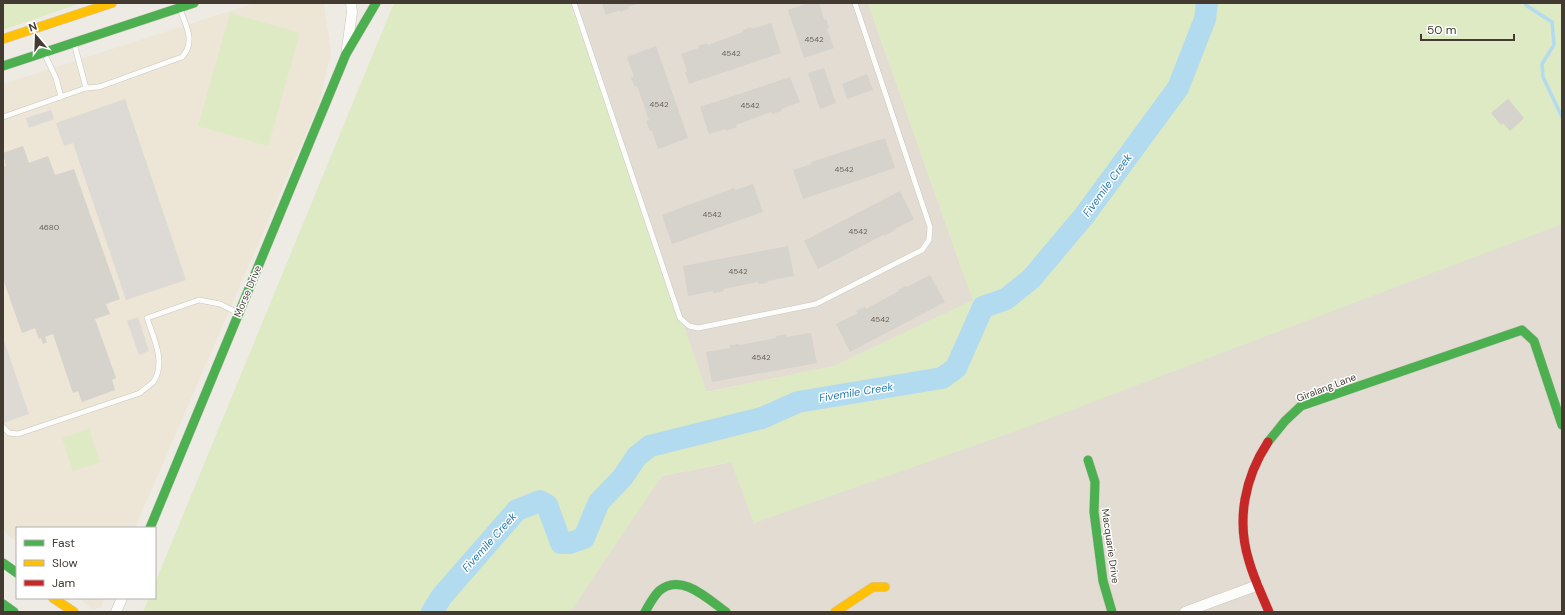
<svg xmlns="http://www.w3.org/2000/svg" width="1565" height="615" viewBox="0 0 1565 615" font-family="'DM Sans',sans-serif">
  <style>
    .residential { fill: #e3dcd2 }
    .education { fill: #ede5d6 }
    .green { fill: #deeac3 }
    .parking { fill: #dddad6 }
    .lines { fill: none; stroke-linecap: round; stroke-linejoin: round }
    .stream { stroke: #b2dbf0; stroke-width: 3.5 }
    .river { stroke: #b2dbf0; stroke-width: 22 }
    .building { fill: #d6d2cc }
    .lane-casing { stroke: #cac7c1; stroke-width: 6 }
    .street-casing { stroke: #cac7c1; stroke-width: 11 }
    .fast-casing { stroke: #cfc9bd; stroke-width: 10 }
    .slow-casing { stroke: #cfc9bd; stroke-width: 10 }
    .jam-casing { stroke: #cfc9bd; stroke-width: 10 }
    .lane { stroke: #fcfcfb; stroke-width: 5 }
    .street { stroke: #fcfcfb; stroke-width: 10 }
    .fast { stroke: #4caf50; stroke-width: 9 }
    .slow { stroke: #ffc107; stroke-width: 9 }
    .jam { stroke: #c62828; stroke-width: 9 }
    .labels { text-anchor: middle; stroke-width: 3; stroke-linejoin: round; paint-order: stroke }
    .number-label { font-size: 8px; fill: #69625a }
    .street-label { font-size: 10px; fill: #433b32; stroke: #fff }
    .water-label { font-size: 11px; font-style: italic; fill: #257bac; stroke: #fff }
  </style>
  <rect width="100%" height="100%" fill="#eeebe5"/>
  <g class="residential">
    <polygon points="571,3 868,3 961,267 974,300 834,366 706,392"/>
    <polygon points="1562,224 1562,612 567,612 662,476 732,462 754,523"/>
  </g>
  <g class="education">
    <polygon points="255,3 324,3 331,52 320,101 135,528 17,528 17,543 3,530 3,84"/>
    <polygon points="79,598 105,598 101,607 92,609"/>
  </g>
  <g class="green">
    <polygon points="3,3 81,3 3,30"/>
    <polygon points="394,3 570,3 707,392 834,366 973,300 961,267 868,3 1562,3 1562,224 1019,430 754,523 731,462 662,476 570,612 143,612 149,598 155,598 155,583"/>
    <polygon points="230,13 300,33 268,146 198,126"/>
    <polygon points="89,429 100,462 73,471 62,438"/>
  </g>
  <g class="parking">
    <polygon points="125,99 186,280 126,300 73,143 64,146 56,123"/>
    <polygon points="51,110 54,119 29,128 26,118"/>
    <polygon points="138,317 149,351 139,355 127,321"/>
    <polygon points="3,338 29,414 3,423"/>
  </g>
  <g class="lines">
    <polyline class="stream" points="1525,3 1527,6 1552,22 1554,45 1542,64 1543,77 1562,117"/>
    <polyline class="river" points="432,612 442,596 517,510 540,501 547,505 561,543 570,543 584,538 599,502 623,477 637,456 650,446 762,418 798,402 942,378 956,368 983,307 1006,299 1031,279 1084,216 1178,88 1205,19 1207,3"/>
  </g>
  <g class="building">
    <polygon points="602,3 640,3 628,7 629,9 620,12 620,10 606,15"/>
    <polygon points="808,3 819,3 824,20 826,19 829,28 827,29 834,48 804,58 788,10"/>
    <polygon points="771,23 781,53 689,84 685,72 687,71 681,54 699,48 698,46 707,43 708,45 743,32 743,30 751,27 752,29"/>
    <polygon points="656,46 688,138 658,149 652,131 650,131 646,121 649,120 637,86 635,87 631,78 634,77 627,57"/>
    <polygon points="824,68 836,103 820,109 808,73"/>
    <polygon points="867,74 873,90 847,99 842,84"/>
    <polygon points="790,77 800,102 781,109 782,111 772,114 771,112 736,125 737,127 726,131 725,129 709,134 700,107"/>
    <polygon points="1508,99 1524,118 1510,131 1503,123 1501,125 1491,113"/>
    <polygon points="885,138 895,168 803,199 793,170 812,164 811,162"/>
    <polygon points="23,146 29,163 48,156 55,175 74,169 120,299 106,304 110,314 95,319 116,378 112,380 115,390 82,402 78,391 73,393 53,334 45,337 47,342 43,344 41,338 39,339 35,328 22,333 3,279 3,167 6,166 3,153"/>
    <polygon points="753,184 763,212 672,244 662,215 734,188 735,190"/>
    <polygon points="900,191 914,219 893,230 894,231 884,236 883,235 818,269 804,241"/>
    <polygon points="788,246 794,276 767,281 768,283 759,284 758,282 723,289 724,291 713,293 713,291 688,296 683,266"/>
    <polygon points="930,275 945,302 850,352 836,324 858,313 856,311 865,307 866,309 899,291 898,290 906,286 907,287"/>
    <polygon points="811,333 817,363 712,382 706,352 730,348 730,345 739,344 740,345 776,338 776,336 786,334 786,337"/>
  </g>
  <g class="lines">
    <defs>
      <g id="lane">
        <polyline points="574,3 680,318 689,326 698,328 816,304 922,250 929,240 930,227 855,3"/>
        <polyline points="74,43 86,88"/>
        <polyline points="44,53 56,78 61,97"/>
        <path d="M3,117L86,88L99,87L182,57C196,42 186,26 180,9"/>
        <path d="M3,427L9,433L18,434L140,393C144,389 151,385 154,381C166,362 153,336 147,318L199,300L220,304L238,313"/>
      </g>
      <g id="street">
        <polyline points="347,49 352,12 351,3"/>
        <polyline points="116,612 122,598"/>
        <polyline points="1185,612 1258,585"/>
      </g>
      <g id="fast">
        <polyline points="3,66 194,3"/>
        <polyline points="1268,442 1285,421 1301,406 1522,330 1534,341 1562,425"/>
        <polyline points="1088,460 1095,482 1094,512 1103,581 1112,612"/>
        <polyline points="150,528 346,54 376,3"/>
        <polyline points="3,563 17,573"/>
        <polyline points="3,604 14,612"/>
        <path d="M645,612C649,605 653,597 659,591C681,572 708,599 726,612"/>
      </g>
      <g id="slow">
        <polyline points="3,39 112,3"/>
        <polyline points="53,598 74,612"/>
        <polyline points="835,612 873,587 885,587"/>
      </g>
      <path id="jam" d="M1268,442C1245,477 1236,520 1249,561C1254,579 1262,595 1269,612"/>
    </defs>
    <use href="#lane" class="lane-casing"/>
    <use href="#street" class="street-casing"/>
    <use href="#fast" class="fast-casing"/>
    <use href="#slow" class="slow-casing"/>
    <use href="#jam" class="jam-casing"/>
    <use href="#lane" class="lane"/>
    <use href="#street" class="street"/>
    <use href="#fast" class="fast"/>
    <use href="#slow" class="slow"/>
    <use href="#jam" class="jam"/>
  </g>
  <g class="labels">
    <g class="number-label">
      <text x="814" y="42">4542</text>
      <text x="731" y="56">4542</text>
      <text x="659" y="107">4542</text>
      <text x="750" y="108">4542</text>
      <text x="844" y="172">4542</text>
      <text x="712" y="217">4542</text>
      <text x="49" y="230">4680</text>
      <text x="858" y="234">4542</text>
      <text x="738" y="274">4542</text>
      <text x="880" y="322">4542</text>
      <text x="761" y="360">4542</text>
    </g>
    <g class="street-label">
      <text transform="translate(247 291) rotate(-67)" y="4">Morse Drive</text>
      <text transform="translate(1326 387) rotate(-21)" y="4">Giralang Lane</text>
      <text transform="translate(1111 546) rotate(82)" y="4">Macquarie Drive</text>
    </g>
    <g class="water-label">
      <text transform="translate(1107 185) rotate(-54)" y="4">Fivemile Creek</text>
      <text transform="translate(856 392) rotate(-9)" y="4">Fivemile Creek</text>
      <text transform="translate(489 542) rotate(-48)" y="4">Fivemile Creek</text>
    </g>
  </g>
  <rect width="1565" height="615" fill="none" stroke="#433b32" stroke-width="8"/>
  <rect x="16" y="527" width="140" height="72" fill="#ffffff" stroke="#b4b1ad"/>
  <rect x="24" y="540" width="20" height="6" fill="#4caf50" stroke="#b4b1ad"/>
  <text x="52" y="547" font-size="12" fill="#433b32">Fast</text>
  <rect x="24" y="560" width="20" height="6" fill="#ffc107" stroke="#b4b1ad"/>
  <text x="52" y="567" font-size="12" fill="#433b32">Slow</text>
  <rect x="24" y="580" width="20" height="6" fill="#c62828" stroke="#b4b1ad"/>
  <text x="52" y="587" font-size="12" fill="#433b32">Jam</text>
  <g transform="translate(36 36) rotate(341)" stroke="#ffffff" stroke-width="3" paint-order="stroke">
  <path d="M0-3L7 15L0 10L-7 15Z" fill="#433b32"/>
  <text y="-6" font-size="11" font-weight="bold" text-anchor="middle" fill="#433b32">N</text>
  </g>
  <path d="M1421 34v6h93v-6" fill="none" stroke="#433b32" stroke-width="2"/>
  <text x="1427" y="34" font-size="12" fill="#433b32" stroke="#ffffff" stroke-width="3" paint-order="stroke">50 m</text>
</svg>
